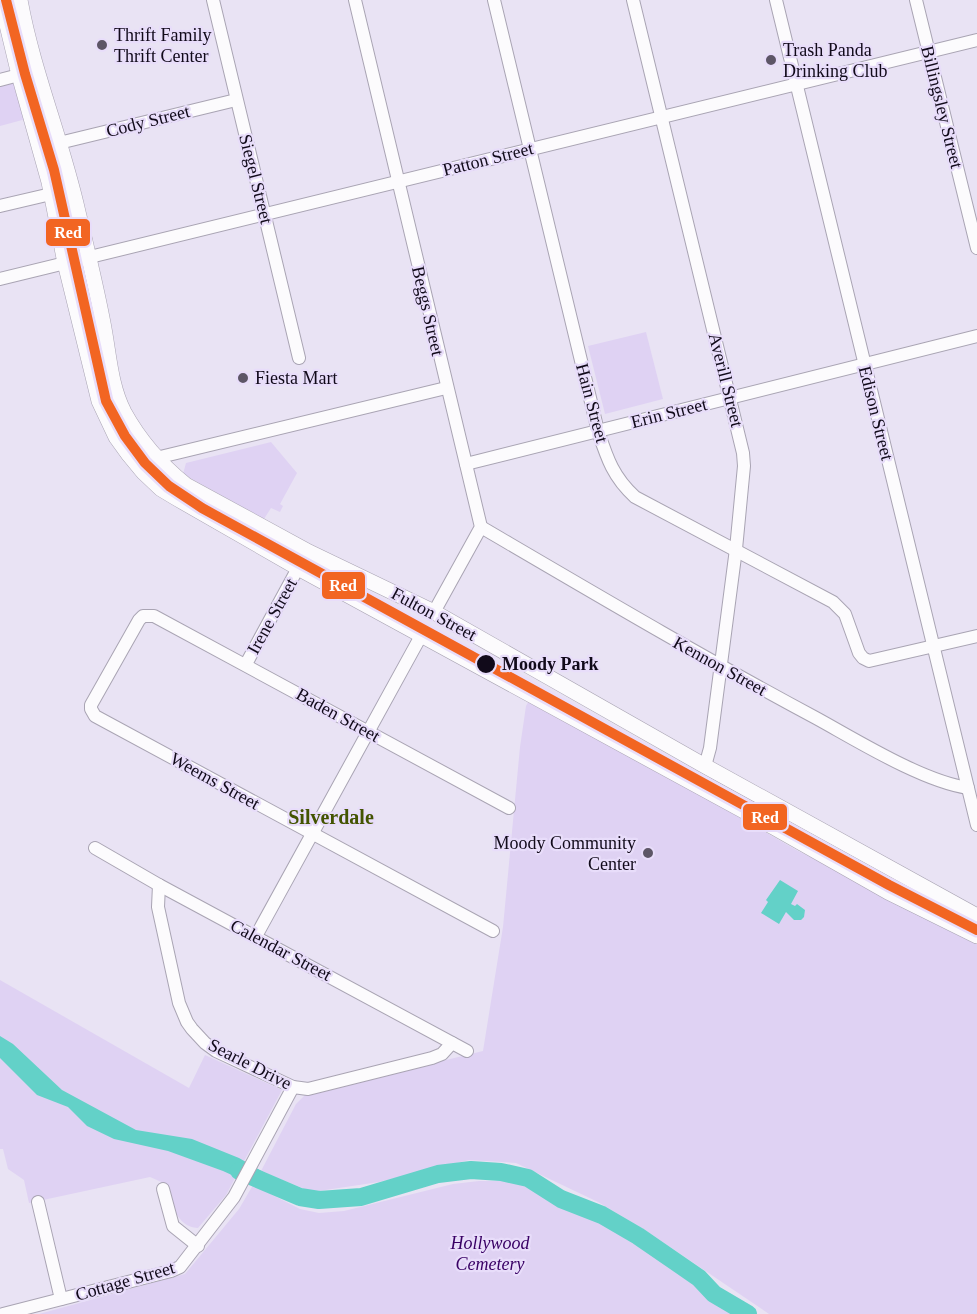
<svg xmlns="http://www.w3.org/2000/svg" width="977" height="1314" viewBox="0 0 977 1314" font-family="Georgia,serif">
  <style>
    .green { fill: #dfd2f3 }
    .water { fill: #63d1c8 }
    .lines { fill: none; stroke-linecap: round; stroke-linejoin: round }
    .river { stroke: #63d1c8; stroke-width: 18 }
    .minor-casing { stroke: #a9a4b3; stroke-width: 14 }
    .major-casing { stroke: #a9a4b3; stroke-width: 16 }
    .minor { stroke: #fcfbfd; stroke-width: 12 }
    .major { stroke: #fcfbfd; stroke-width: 15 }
    .rail-1-casing { stroke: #e8ddfa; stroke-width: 15 }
    .rail-1 { stroke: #f26522; stroke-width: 10 }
    .poi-dot { fill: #5d5666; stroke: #e8ddfa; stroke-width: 2 }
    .stop-dot { fill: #110a1a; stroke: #e8ddfa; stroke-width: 2 }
    .labels { text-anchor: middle; stroke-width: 4.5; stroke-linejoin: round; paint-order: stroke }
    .poi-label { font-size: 18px; fill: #110a1a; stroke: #e8ddfa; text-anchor: start }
    .street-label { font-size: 18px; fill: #110a1a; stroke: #e8ddfa }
    .stop-label { font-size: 18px; font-weight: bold; fill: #110a1a; stroke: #e8ddfa; text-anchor: start }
    .park-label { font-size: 18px; font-style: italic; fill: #390065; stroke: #e8ddfa }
    .neighbourhood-label { font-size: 20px; font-weight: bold; fill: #435401; stroke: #e8ddfa }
    .line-badge { stroke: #e8ddfa; stroke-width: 2 }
    .badge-label { font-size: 16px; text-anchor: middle; font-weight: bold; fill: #fff }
  </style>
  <rect width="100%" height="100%" fill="#e9e3f4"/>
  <g class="green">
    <polygon points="12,83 17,85 26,119 0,126 0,85"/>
    <polygon points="646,332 663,399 605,414 588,346"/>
    <polygon points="271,442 297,473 280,504 283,506 280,512 271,508 264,519 183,474 186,463"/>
    <polygon points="531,697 798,851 977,938 977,1314 769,1314 645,1230 598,1202 516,1163 469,1160 379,1182 312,1192 261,1171 296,1104 306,1094 483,1051 503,927 520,747 526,706"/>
    <path d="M0,980L189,1088L205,1055L282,1090L226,1195L198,1228C175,1227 172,1201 166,1184L150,1177L29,1203L24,1180L8,1169L3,1149H0Z"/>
    <polygon points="479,1181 508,1181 526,1185 598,1221 668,1266 733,1314 39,1314 185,1274 239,1209 253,1185 300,1209 319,1213 344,1211 453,1184"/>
  </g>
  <g class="water">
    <polygon points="780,880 798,891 791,904 795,906 797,904 805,910 804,917 801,920 794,920 786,912 779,924 761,913 768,902 766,900"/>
    <polygon points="0,1036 13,1044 62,1090 136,1130 192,1139 239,1158 265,1173 258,1187 223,1171 168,1151 114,1139 87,1126 68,1107 37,1095 0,1058"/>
  </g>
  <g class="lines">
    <polyline class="river" points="239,1171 300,1197 319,1200 361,1197 438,1174 471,1170 501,1172 528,1178 561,1199 602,1215 638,1236 699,1278 714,1294 748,1314"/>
    <defs>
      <g id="minor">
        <polyline points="213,0 299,358"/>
        <polyline points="355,0 481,527 434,612"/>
        <path d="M494,0L598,431C607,458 613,477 635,497L833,602L845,614L859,653L863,658L869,661L977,636"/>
        <polyline points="633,0 743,453 744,466 736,549 710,748 705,766"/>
        <polyline points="776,0 977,825"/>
        <polyline points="916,0 977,248"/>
        <polyline points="0,80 19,75"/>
        <polyline points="59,143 236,100"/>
        <polyline points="0,206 51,194"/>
        <polyline points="0,279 977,40"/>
        <polyline points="156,458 446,388"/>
        <polyline points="466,464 977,336"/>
        <path d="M481,527C592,592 702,657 816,718C858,741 922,781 968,788"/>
        <polyline points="246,664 298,568"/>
        <polyline points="95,848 159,885 467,1051"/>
        <polyline points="159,885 158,907 179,1003 187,1022 192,1029 205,1043 216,1051 293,1087 308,1089 432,1058 442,1054 452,1043"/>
        <polyline points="493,931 95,716 91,709 91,705 139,620 143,616 154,616 509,808"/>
        <polyline points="256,936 422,634"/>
        <polyline points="163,1189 173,1226 198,1246"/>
        <polyline points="38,1202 61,1299"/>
        <polyline points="3,1314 171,1271 180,1267 234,1197 293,1087"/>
      </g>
      <g id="major">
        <polyline points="1,0 19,75 49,182 65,263 99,401 116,437 129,455 143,472 161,489 176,498 298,568 775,828 888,892 977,936"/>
        <path d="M20,0C33,72 62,140 78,212C87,249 96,286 103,323C109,353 110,385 124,412C140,441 160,464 186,485L309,552L434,612L705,766L977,916"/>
      </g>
    </defs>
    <use href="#minor" class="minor-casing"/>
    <use href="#major" class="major-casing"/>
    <use href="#minor" class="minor"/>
    <use href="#major" class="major"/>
    <defs>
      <polyline id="rail-1" points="6,0 25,74 54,170 106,401 125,436 145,463 169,486 202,508 889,885 977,930"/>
    </defs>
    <use href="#rail-1" class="rail-1-casing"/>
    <use href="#rail-1" class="rail-1"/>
  </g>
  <g class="poi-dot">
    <circle cx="102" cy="45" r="6"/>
    <circle cx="771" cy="60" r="6"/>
    <circle cx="243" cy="378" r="6"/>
    <circle cx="648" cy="853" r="6"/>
  </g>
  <circle class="stop-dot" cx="486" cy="664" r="10"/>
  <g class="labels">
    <g class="poi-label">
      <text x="114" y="41">Thrift Family<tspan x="114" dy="21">Thrift Center</tspan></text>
      <text x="783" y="56">Trash Panda<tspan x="783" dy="21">Drinking Club</tspan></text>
      <text x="255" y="384">Fiesta Mart</text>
      <text x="636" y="849" text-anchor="end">Moody Community<tspan x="636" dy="21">Center</tspan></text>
    </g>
    <g class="street-label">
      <text transform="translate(942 107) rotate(76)" y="6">Billingsley Street</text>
      <text transform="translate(148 121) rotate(-14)" y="6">Cody Street</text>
      <text transform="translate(488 159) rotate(-14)" y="6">Patton Street</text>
      <text transform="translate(256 179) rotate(76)" y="6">Siegel Street</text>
      <text transform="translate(428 311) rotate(77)" y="6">Beggs Street</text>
      <text transform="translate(726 380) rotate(76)" y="6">Averill Street</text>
      <text transform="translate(592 403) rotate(75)" y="6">Hain Street</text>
      <text transform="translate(669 413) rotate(-14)" y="6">Erin Street</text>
      <text transform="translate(876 413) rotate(76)" y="6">Edison Street</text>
      <text transform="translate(434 614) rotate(28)" y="6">Fulton Street</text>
      <text transform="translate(272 616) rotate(-61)" y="6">Irene Street</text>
      <text transform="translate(720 666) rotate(29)" y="6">Kennon Street</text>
      <text transform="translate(338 715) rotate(29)" y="6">Baden Street</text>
      <text transform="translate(215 781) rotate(29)" y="6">Weems Street</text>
      <text transform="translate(281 950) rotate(28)" y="6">Calendar Street</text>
      <text transform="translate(250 1064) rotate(27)" y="6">Searle Drive</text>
      <text transform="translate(125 1281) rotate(-16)" y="6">Cottage Street</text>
    </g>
    <g class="stop-label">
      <text x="502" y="670">Moody Park</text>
    </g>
    <g class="park-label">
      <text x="490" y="1249">Hollywood<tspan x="490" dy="21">Cemetery</tspan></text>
    </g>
    <g class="neighbourhood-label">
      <text x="331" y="824">Silverdale</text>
    </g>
  </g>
  <g class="line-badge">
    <rect x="45" y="218" width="46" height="29" rx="6" fill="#f26522"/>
    <rect x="321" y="571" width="45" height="29" rx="6" fill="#f26522"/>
    <rect x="742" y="803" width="46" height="28" rx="6" fill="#f26522"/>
  </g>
  <g class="badge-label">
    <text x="68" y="238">Red</text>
    <text x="343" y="591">Red</text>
    <text x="765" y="823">Red</text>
  </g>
</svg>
